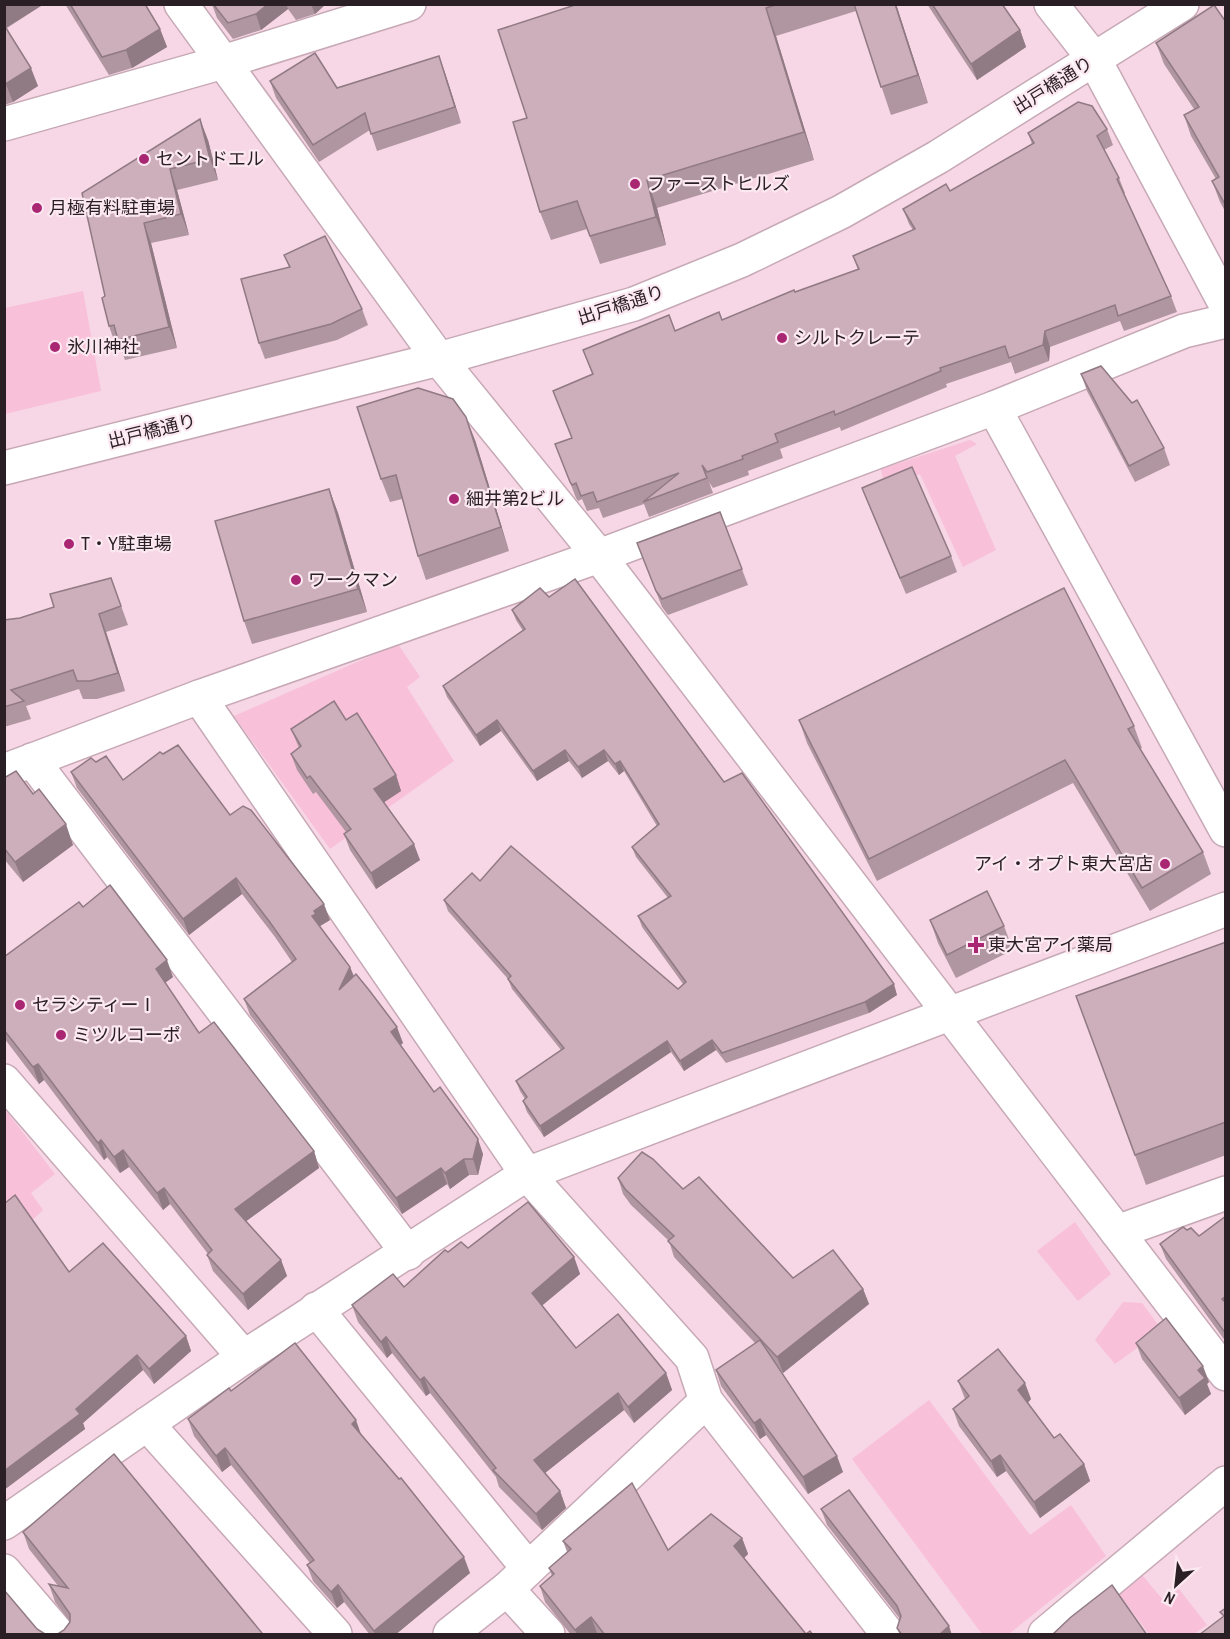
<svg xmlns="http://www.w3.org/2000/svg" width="1230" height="1639" viewBox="0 0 1230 1639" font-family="'Archivo Narrow','Noto Sans JP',sans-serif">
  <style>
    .green { fill: #f8c0d9 }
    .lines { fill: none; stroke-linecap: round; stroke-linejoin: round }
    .minor-casing { stroke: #c7a9b6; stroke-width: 36 }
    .tertiary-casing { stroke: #c7a9b6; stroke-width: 36 }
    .minor { stroke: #fff; stroke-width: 33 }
    .tertiary { stroke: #fff; stroke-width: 33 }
    .wall { fill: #b096a1 }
    .shaded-wall { fill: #907a83 }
    .building { fill: #cdaebb; stroke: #907a83; stroke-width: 1.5 }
    .poi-dot { fill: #a92673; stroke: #fce8f1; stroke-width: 2 }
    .labels { text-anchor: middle; stroke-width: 4.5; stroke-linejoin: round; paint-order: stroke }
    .street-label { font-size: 18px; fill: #2a1f24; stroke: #fce8f1 }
    .poi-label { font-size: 18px; fill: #2a1f24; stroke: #fce8f1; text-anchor: start }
  </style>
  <rect width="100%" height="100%" fill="#f7d7e5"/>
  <g class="green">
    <polygon points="83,291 101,391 5,414 5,308"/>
    <polygon points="970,440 977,444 955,456 996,550 963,567 920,474 885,489 881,469"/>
    <polygon points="398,644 420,677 407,687 454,761 330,849 234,716"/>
    <polygon points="7,1112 55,1174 31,1193 43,1210 12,1239 5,1231 4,1115"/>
    <polygon points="1075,1222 1111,1274 1078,1301 1037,1251"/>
    <polygon points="1123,1302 1142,1303 1162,1330 1115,1364 1095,1340"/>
    <polygon points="929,1400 1030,1535 1071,1505 1106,1556 1009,1634 982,1634 852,1459"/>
    <polygon points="1142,1575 1163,1600 1179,1589 1207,1625 1194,1634 1149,1634 1118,1593"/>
  </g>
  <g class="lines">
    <defs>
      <g id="minor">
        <polyline points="181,4 439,359 599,556 1226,1374"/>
        <polyline points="1051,4 1094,59 1226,305"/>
        <polyline points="4,124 223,62 409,4"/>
        <polyline points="994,408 1226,830"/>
        <polyline points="199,697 527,1174 692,1358 706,1401 888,1634"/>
        <polyline points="32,760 408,1253"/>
        <polyline points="4,771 199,697 599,556 994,408 1184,331 1226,321"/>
        <polyline points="4,1081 244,1357"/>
        <polyline points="1117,1232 1226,1193"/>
        <polyline points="316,1309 528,1568"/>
        <polyline points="147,1424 335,1634"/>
        <polyline points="4,1523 244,1357 527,1174 1226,909"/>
        <polyline points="4,1571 58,1634"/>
        <polyline points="507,1589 548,1634"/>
        <polyline points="450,1634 507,1589 706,1401"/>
        <polyline points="1045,1634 1226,1483"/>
      </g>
      <polyline id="tertiary" points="4,468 439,359 634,304 742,260 841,212 938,157 1182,4"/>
    </defs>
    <use href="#minor" class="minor-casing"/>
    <use href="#tertiary" class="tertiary-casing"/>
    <use href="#minor" class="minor"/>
    <use href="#tertiary" class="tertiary"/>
  </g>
  <g class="wall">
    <polygon points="4,4 44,4 7,28 38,86 13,102 4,105"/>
    <polygon points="65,4 145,4 160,29 167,47 132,68 109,75"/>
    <polygon points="212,4 326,4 315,14 296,20 288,9 261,30 233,39 217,18"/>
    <polygon points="578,4 896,4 928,103 891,115 856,11 776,36 814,160 657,208 666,245 600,264 587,229 551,240 540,212 527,118"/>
    <polygon points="927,4 1002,4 1020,30 1026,47 977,80"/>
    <polygon points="1226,22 1226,213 1220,202 1212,181 1216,179 1191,136 1184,115 1194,109 1164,64 1156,43"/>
    <polygon points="445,73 461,123 377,151 370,130 319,162 276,98 270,81 337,88"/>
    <polygon points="1107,129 1113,145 1104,150 1119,178 1125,193 1124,194 1171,296 1177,312 1124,331 1120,321 1050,347 1049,361 1015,374 1011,362 946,384 947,387 841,431 840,427 780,449 783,458 748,471 749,475 713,488 709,482 713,493 649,517 644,504 603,518 599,508 587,511 582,499 578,501 576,498 555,444 572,438 553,391 592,374 583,350 722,320 795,292 858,270 853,256 913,230 909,224 903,209 950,191 1032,144 1028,133"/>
    <polygon points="208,140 218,180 177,190 189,235 151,243 177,348 125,360 120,346 116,346 109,326 105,296 82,193"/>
    <polygon points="284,255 362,309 368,325 337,340 265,359 259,343 289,267"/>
    <polygon points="1081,374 1164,448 1170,465 1135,482 1087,391"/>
    <polygon points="475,440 509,551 426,580 418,556 402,499 390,502 381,479"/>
    <polygon points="862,488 951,556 957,572 906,594"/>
    <polygon points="329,489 338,513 367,612 252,644 244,621"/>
    <polygon points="720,512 748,585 668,615 662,607 637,543"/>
    <polygon points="111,578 128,625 106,632 125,691 97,699 83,699 79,689 26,706 31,719 4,727 4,620 20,618 54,607"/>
    <polygon points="512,610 724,782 897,995 869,1013 726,1063 716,1050 684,1071 671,1052 544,1137 527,1112 523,1101 525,1099 520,1091 516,1081 561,1050 512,989 508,979 448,911 444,900 480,881 678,989 683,984 642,927 638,916 668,898 636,857 632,847 657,826 624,771 619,775 608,761 582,778 569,761 537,781 501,731 480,746 447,697 443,686 523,631 516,620"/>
    <polygon points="346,720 396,775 401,791 384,802 420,860 376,889 350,850 344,834 346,832 316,792 313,794 297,770 291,754 299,748 291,729"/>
    <polygon points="799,720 1134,726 1142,748 1140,749 1203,852 1211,874 1150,911 1073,783 877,881 807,743"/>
    <polygon points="96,762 123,780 230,815 330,920 320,926 350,967 354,976 403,1043 400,1045 434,1092 483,1154 478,1175 469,1175 450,1189 447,1184 402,1214 250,1015 244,999 292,962 275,937 242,894 189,935 77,788 71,772"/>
    <polygon points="4,778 33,794 73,845 23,882 4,859"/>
    <polygon points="83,907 173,977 165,983 199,1033 314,1151 319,1168 246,1221 281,1260 287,1276 248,1310 213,1271 207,1255 208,1254 170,1204 163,1210 129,1167 120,1173 107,1157 104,1160 44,1080 39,1084 4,1038 4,957"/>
    <polygon points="930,920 1004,926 1013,950 956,978 938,943"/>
    <polygon points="1226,942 1226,1155 1146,1185 1076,996"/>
    <polygon points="618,1178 683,1189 793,1278 863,1289 869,1304 783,1373 779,1368 843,1472 808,1494 766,1435 760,1439 721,1386 716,1370 755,1343 674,1257 669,1241 631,1205 623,1194"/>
    <polygon points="1226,1216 1226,1342 1166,1259 1160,1244 1187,1230 1199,1236"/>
    <polygon points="468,1248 574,1257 580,1274 542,1305 576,1348 666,1373 672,1390 634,1423 624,1410 545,1473 560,1491 566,1508 542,1530 499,1487 496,1477 430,1393 426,1396 392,1353 387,1358 358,1322 352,1305 404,1287 448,1252"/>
    <polygon points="69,1272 186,1336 191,1351 154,1384 143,1370 83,1423 85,1429 4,1490"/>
    <polygon points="1136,1343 1209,1382 1207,1384 1211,1394 1185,1415 1142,1359"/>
    <polygon points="958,1381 1031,1399 1028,1403 1054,1438 1084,1464 1090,1481 1040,1518 1006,1471 997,1477 959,1426 953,1409 965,1399"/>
    <polygon points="231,1391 361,1435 470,1573 395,1635 370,1635 344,1602 337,1608 313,1581 307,1565 310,1563 231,1465 222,1472 194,1436 188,1419"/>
    <polygon points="821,1509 952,1635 900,1635 897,1628 900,1619 827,1525"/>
    <polygon points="23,1532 263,1635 64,1630 70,1622 55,1602 49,1584 59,1587 29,1549"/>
    <polygon points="742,1538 748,1554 744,1558 806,1634 813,1635 598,1635 597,1633 595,1635 571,1635 545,1602 540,1586 552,1576 549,1568 567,1552 563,1541 668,1550"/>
  </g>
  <g class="shaded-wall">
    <polygon points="9,4 44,4 4,29 4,7"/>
    <polygon points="268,4 286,4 288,9 261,30 256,14"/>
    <polygon points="311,4 326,4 315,14"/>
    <polygon points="895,4 896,4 928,103 918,75"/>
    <polygon points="766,8 776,36 814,160 804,132"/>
    <polygon points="160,29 167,47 132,68 126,50"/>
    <polygon points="1020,30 1026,47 977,80 971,64"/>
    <polygon points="439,56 445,73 461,123 455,107"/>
    <polygon points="31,68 38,86 13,102 6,84"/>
    <polygon points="200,119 208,140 218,180 210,159"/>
    <polygon points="170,169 177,190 189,235 181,214"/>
    <polygon points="647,180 657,208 666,245 656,217"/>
    <polygon points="144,223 151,243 177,348 169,327"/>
    <polygon points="1045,331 1050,347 1049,361 1043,345"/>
    <polygon points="466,417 475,440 509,551 501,527"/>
    <polygon points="329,489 338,513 367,612 358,589"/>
    <polygon points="99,614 106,632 125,691 118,673"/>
    <polygon points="497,720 501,731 480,746 476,735"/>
    <polygon points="565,750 569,761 537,781 533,771"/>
    <polygon points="604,750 608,761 582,778 578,767"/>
    <polygon points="620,761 624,771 619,775 615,764"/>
    <polygon points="396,775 401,791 380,805 374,789"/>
    <polygon points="66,824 73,845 23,882 15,862"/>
    <polygon points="414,844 420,860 376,889 371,873"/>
    <polygon points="236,878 242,894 189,935 183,919"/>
    <polygon points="324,904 330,920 320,926 312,916 314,911"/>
    <polygon points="167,960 173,977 162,985 156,969"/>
    <polygon points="350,967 356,983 339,990"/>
    <polygon points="894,984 897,995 869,1013 865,1002"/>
    <polygon points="397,1027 403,1043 397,1048 391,1032"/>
    <polygon points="712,1040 716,1050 684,1071 680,1061"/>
    <polygon points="667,1041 671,1052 544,1137 540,1126"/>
    <polygon points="38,1064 44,1080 39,1084 33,1067"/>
    <polygon points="478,1139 483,1154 478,1175 473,1159"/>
    <polygon points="101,1140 107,1157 104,1160 98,1143"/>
    <polygon points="123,1150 129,1167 120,1173 114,1157"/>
    <polygon points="314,1151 319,1168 241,1225 235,1209"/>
    <polygon points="464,1159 469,1175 450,1189 445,1173"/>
    <polygon points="441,1168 447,1184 402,1214 396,1198"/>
    <polygon points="164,1188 170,1204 163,1210 157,1193"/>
    <polygon points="574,1257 580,1274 538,1309 532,1293"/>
    <polygon points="281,1260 287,1276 248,1310 243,1294"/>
    <polygon points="863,1289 869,1304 783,1373 777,1357"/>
    <polygon points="186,1336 191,1351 154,1384 149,1369"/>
    <polygon points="386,1337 392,1353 387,1358 381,1342"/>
    <polygon points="137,1355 143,1370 83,1423 85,1429 4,1490 4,1471"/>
    <polygon points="1203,1366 1209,1382 1207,1384 1211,1394 1185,1415 1179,1398 1198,1370"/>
    <polygon points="666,1373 672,1390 634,1423 628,1407"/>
    <polygon points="424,1377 430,1393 426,1396 420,1380"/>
    <polygon points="1025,1383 1031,1399 1024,1406 1018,1390"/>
    <polygon points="618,1393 624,1410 540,1477 534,1460"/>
    <polygon points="760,1419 766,1435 760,1439 754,1423"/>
    <polygon points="356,1420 362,1437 352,1424"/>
    <polygon points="225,1448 231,1465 222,1472 216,1456"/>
    <polygon points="1000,1455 1006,1471 997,1477 991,1461"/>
    <polygon points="837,1456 843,1472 808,1494 803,1477"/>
    <polygon points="1084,1464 1090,1481 1040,1518 1034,1502"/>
    <polygon points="560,1491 566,1508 542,1530 536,1514"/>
    <polygon points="742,1538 748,1554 740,1562 734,1546"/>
    <polygon points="464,1557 470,1573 395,1635 375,1635 374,1631"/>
    <polygon points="338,1585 344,1602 337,1608 331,1592"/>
    <polygon points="591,1617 597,1633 595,1635 577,1635 575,1630"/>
    <polygon points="949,1626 952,1635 939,1635"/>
  </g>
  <g class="building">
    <polygon points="70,4 145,4 160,29 126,50 102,57"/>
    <polygon points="213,4 268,4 256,14 228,23"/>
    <polygon points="578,4 778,4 766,8 804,132 647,180 656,217 590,236 577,201 540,212 513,122 527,118 498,30"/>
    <polygon points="854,4 895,4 918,75 881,87"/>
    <polygon points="932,4 1002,4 1020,30 971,64"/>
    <polygon points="1214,5 1226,22 1226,206 1212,181 1219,177 1184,115 1199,107 1156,43"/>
    <polygon points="4,25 31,68 4,85"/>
    <polygon points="315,53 337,88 439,56 455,107 371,134 365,113 313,145 270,81"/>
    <polygon points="1078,102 1092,106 1107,129 1097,136 1119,178 1117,179 1171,296 1118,316 1115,305 1045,331 1043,345 1009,358 1005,346 940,368 941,371 835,415 834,411 775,434 778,442 742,456 743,459 707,472 702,465 707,478 643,502 679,473 597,502 593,492 581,496 576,483 572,485 570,482 555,444 572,438 553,391 593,374 583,350 669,315 675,331 719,312 722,320 794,290 795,292 859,269 853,256 915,229 903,209 946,184 950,191 1034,143 1028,133"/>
    <polygon points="200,119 210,159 170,169 181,214 144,223 169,327 118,340 114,325 109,326 102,298 105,296 82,193"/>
    <polygon points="325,236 362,309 331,324 259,343 241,279 290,267 284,255"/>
    <polygon points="1101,366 1132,403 1137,400 1164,448 1129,466 1081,374"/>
    <polygon points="418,388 453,399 466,417 501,527 418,556 396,475 381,479 357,407"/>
    <polygon points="912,467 951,556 900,578 862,488"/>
    <polygon points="329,489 358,589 244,621 215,521"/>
    <polygon points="720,512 742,569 662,599 656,591 637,543"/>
    <polygon points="111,578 121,606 99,614 118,673 90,681 77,681 73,670 11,690 24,701 4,707 4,620 20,618 54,607 50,594"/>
    <polygon points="575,579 724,782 742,773 894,984 865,1002 722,1053 712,1040 680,1061 667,1041 540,1126 523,1101 527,1097 516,1081 564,1048 508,979 511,976 444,900 472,873 480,881 511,846 678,989 686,982 638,916 671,896 632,847 659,824 620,761 615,764 604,750 578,767 565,750 533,771 497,720 476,735 443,686 525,629 512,610 540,588 549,597"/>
    <polygon points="1064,588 1134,726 1128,729 1203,852 1142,888 1065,760 869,859 799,720"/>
    <polygon points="334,701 346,720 357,713 396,775 374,789 414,844 371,873 344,834 351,829 310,776 307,778 291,754 301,746 291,729"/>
    <polygon points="178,745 230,815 243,806 251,810 321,900 324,904 314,911 316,914 312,916 350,967 339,990 356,974 369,990 397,1027 391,1032 434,1092 440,1087 478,1139 473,1159 464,1159 445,1173 441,1168 396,1198 244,999 296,959 269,921 236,878 183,919 71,772 91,758 96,762 106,756 123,780 160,752 163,754"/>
    <polygon points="16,771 33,794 39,789 66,824 15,862 4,848 4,778"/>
    <polygon points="110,885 167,960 156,969 199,1033 214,1022 314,1151 235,1209 281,1260 243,1294 207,1255 212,1250 164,1188 157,1193 123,1150 114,1157 101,1140 98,1143 38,1064 33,1067 4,1030 4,957 79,902 83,907"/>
    <polygon points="987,891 1004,926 947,955 930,920"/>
    <polygon points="1226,942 1226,1122 1135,1155 1076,996"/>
    <polygon points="642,1152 653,1159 683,1189 699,1177 793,1278 833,1250 863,1289 777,1357 668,1241 674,1236 625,1189 618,1178"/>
    <polygon points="15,1195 69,1272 103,1243 186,1336 149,1369 137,1355 76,1409 80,1414 4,1471 4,1204"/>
    <polygon points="528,1202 574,1257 532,1293 576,1348 618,1314 666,1373 628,1407 618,1393 534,1460 560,1491 536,1514 493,1470 496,1468 424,1377 420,1380 386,1337 381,1342 352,1305 393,1274 404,1287 445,1250 448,1252 461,1242 468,1248"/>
    <polygon points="1226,1216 1226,1296 1222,1299 1226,1303 1226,1334 1160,1244 1183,1227 1187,1230 1191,1228 1199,1236"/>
    <polygon points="1166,1318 1203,1366 1198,1370 1205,1378 1179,1398 1136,1343"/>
    <polygon points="760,1340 837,1456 803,1477 760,1419 754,1423 716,1370"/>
    <polygon points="295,1343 356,1420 352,1424 399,1479 401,1478 464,1557 374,1631 338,1585 331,1592 307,1565 314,1560 225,1448 216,1456 188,1419 229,1388 231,1391"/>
    <polygon points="998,1349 1025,1383 1018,1390 1054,1438 1060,1434 1084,1464 1034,1502 1000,1455 991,1461 953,1409 969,1396 958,1381"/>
    <polygon points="114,1454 262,1633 261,1635 56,1635 64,1630 70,1622 70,1614 49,1584 68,1588 23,1532"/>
    <polygon points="632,1483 668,1550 711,1514 742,1538 734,1546 806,1634 810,1631 813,1635 605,1635 591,1617 575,1630 540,1586 554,1574 549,1568 571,1549 563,1541"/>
    <polygon points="849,1490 949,1626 939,1635 902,1635 897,1628 901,1616 897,1606 821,1509"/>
    <polygon points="1112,1585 1147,1635 1052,1635 1071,1617"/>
    <polygon points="4,1590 37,1629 45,1634 48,1635 4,1635"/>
    <polygon points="1226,1608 1226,1635 1199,1635 1224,1616 1220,1612"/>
  </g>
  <g class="poi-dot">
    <circle cx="144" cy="159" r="6"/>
    <circle cx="635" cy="184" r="6"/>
    <circle cx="37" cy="208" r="6"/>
    <circle cx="782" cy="338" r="6"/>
    <circle cx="55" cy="347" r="6"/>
    <circle cx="454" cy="499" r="6"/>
    <circle cx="69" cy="544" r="6"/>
    <circle cx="296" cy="580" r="6"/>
    <circle cx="1165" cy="864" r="6"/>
    <path d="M973 936h6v6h6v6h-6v6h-6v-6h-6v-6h6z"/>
    <circle cx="20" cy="1005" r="6"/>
    <circle cx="61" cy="1035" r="6"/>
  </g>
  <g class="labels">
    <g class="street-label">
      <text transform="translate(1053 85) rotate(-32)" y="6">出戸橋通り</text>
      <text transform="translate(621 305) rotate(-18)" y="6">出戸橋通り</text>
      <text transform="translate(152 431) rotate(-14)" y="6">出戸橋通り</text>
    </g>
    <g class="poi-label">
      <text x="156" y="165">セントドエル</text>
      <text x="647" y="190">ファーストヒルズ</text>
      <text x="49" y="214">月極有料駐車場</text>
      <text x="794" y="344">シルトクレーテ</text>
      <text x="67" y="353">氷川神社</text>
      <text x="466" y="505">細井第2ビル</text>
      <text x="81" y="550">T・Y駐車場</text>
      <text x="308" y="586">ワークマン</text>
      <text x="1153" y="870" text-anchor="end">アイ・オプト東大宮店</text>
      <text x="988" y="951">東大宮アイ薬局</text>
      <text x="32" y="1011">セラシティーⅠ</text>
      <text x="73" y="1041">ミツルコーポ</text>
    </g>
  </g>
  <rect width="1230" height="1639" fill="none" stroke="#2a1f24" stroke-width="12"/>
  <g transform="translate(1176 1585) rotate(207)" stroke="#fce8f1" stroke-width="4.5" paint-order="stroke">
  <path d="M0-4.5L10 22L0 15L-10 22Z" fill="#2a1f24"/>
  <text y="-9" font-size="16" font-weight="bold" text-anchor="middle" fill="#2a1f24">N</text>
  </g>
</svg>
